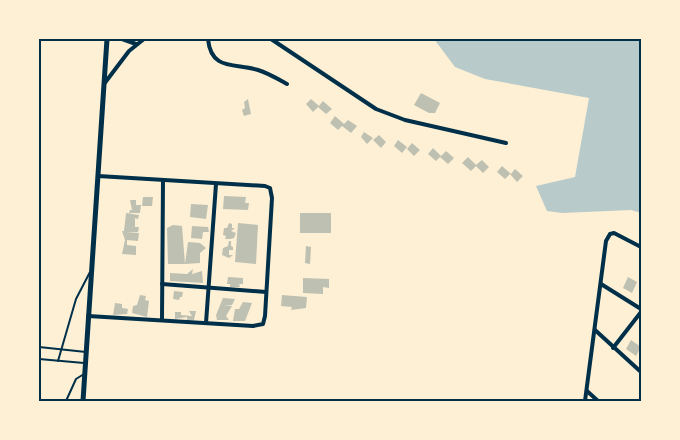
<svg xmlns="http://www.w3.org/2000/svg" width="680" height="440" viewBox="0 0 680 440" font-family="'Work Sans',sans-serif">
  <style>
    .green { fill: #b9caca }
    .building { fill: #bec0b2 }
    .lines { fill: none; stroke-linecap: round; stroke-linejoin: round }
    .service { stroke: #003049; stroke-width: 2 }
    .minor { stroke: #003049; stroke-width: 4 }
    .tertiary { stroke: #003049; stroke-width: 5 }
    .neatline { fill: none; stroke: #003049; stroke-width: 2 }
  </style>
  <rect width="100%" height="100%" fill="#fdf0d5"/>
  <polygon class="green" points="434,39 641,39 641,213 631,210 562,213 547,211 536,186 575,177 589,98 485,79 455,67"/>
  <g class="building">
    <polygon points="421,93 440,103 435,113 429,113 414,105"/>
    <polygon points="248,99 251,114 244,116 242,110 245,108 244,102"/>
    <polygon points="311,99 319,106 313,112 306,104"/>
    <polygon points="323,101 332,109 326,114 318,107"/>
    <polygon points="335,116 344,124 348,120 357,126 351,133 342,126 338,130 330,123"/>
    <polygon points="364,132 373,138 367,144 361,137"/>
    <polygon points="379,135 386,142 381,148 373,140"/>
    <polygon points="398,140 407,147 402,153 394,146"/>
    <polygon points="412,143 420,150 414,156 407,149"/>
    <polygon points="433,148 441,156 446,151 454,158 448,164 440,157 436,161 428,154"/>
    <polygon points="468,157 476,165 482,160 489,167 483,173 476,166 471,171 462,163"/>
    <polygon points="502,166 511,174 515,169 523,176 517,182 510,174 505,179 497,172"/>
    <polygon points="224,196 246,197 245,203 249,203 248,210 223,209"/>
    <polygon points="143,197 153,197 152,206 142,206"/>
    <polygon points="130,200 136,200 136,205 141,205 140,213 129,213 130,210 132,210"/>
    <polygon points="191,204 208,205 206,219 190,217"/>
    <polygon points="126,213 139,215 138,219 135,218 135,227 139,227 138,232 126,232 139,233 138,241 127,240 127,245 136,246 136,255 122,254 125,240 122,231 124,231"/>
    <rect x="300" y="213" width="31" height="20"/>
    <polygon points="229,223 232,224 232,228 235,228 231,231 236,233 234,238 230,239 225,239 226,236 223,235 224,228 227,228"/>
    <polygon points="238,223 258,225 256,264 235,262"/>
    <polygon points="173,225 182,226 185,264 168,264 167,228"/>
    <polygon points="192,226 208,227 209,232 203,232 202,239 191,238"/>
    <polygon points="229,241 231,241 231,246 233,247 233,250 229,250 229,255 233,255 229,258 222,255 223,248 228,246"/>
    <polygon points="188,242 200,243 206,248 200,253 200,263 185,264"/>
    <polygon points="306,246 311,247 310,264 305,263"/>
    <polygon points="193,269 192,274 202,271 203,283 170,281 170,273 187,274"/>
    <polygon points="228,277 243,278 243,284 239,284 240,287 230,287 230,284 227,284"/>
    <polygon points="628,277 637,282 632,293 623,288"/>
    <polygon points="303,278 329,279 329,288 323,287 323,294 303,293"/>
    <polygon points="174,291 183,292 182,297 180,297 179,300 173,299"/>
    <polygon points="140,295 146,296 145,300 149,301 147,317 132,313 133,306 137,305"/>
    <polygon points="282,295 307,297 306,308 291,310 292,307 281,306"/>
    <polygon points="223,298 235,299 232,305 224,305 232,306 226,316 229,320 217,320 216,315"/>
    <polygon points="243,302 252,303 245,321 233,321 235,309 239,309"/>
    <polygon points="115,303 122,304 122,308 128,309 127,314 113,315"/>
    <polygon points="189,311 196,311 194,320 187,321 187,317 175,319 175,312 181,312 181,315 192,316"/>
    <polygon points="631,340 641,347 636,356 626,349"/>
  </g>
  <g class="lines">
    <g class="service">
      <polyline points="39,347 86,352"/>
      <polyline points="39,359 84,363"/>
      <polyline points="58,361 76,299 90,272"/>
      <polyline points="66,401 76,379 84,374"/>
    </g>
    <g class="minor">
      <polyline points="122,39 136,44"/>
      <path d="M208,39C211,71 235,63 258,70C268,73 278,79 287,84"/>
      <polyline points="271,39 376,109 405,120 506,143"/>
      <polyline points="104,84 129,51 144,39"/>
      <polyline points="162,284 266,292"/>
      <polyline points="601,284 641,309"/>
      <polyline points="88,316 253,326 263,324 265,316 272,198 270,188 265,186 98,176"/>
      <polyline points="162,319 163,181"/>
      <polyline points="206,323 216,184"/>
      <polyline points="595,330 641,372"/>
      <polyline points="613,348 641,312"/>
      <polyline points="587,391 598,401"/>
      <polyline points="585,401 606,241 610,234 614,233 641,247"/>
    </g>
    <polyline class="tertiary" points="83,401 107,39"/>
  </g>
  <rect width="680" height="440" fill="none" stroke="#fdf0d5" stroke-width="80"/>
  <rect x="40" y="40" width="600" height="360" class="neatline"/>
</svg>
